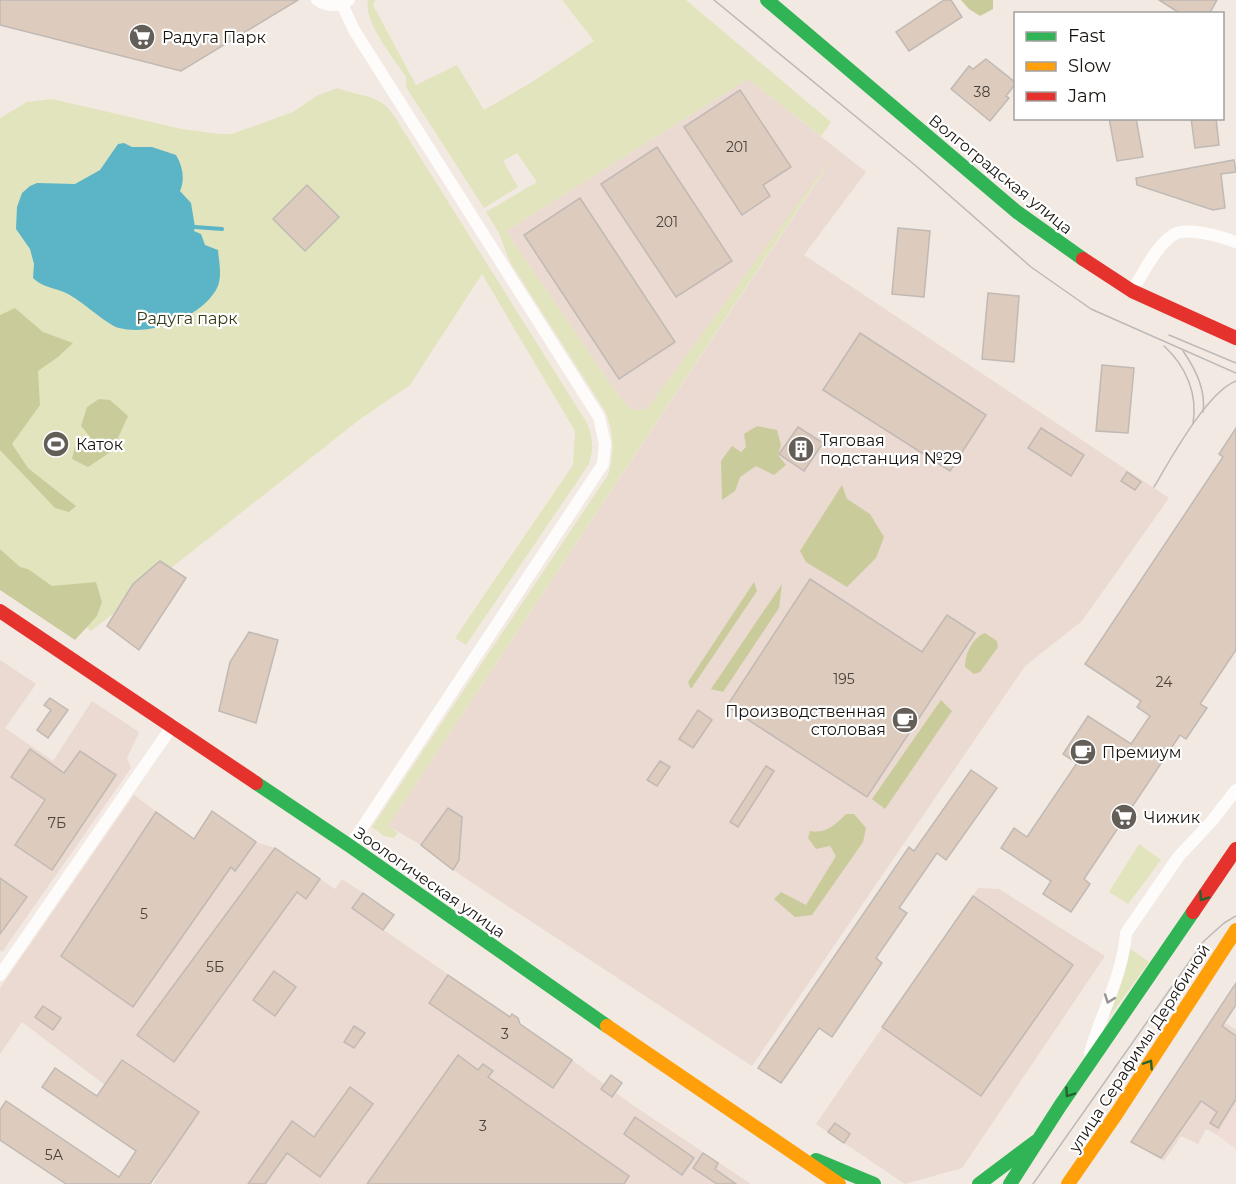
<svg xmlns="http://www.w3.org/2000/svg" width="1236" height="1184" viewBox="0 0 1236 1184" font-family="Montserrat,sans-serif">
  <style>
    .industrial { fill: #eadad1 }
    .medical { fill: #f0ddd8 }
    .green { fill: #e2e4be }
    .forest { fill: #c9cc9a }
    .water { fill: #5cb4c7 }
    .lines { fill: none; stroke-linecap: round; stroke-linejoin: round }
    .stream { stroke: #5cb4c7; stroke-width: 4 }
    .building { fill: #ddcbbd; stroke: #c0b9b4; stroke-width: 1.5 }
    .street { stroke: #fdfcfb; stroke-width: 12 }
    .fast { stroke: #30b455; stroke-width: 14 }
    .slow { stroke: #ff9f0a; stroke-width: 14 }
    .jam { stroke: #e5322d; stroke-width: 14 }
    .tram { stroke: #bbb9b8; stroke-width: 1.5 }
    .oneway { stroke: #246432 }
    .oneway2 { stroke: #969391 }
    .labels { text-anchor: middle; stroke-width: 4.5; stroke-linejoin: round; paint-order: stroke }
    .number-label { font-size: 14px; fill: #49413a }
    .poi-label { font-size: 16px; fill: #18130f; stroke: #fff; text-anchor: start }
    .street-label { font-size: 16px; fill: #18130f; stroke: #fff }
    .park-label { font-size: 16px; fill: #373c18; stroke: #fff }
  </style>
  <rect width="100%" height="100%" fill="#f2e9e2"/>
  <g class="industrial">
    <polygon points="748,79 866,172 804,255 1169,498 1082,621 1025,666 752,1066 462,876 421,845 388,826 828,165 647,409 632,410 618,395 506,231"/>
    <polygon points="0,660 36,684 5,728 53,761 92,701 139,732 127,758 131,768 2,952 0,950"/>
    <polygon points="134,795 193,839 212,811 256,842 275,848 335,889 342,879 363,893 352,908 510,1017 514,1016 518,1018 517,1022 572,1060 631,1104 751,1184 153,1184 184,1132 105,1085 22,1022 0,1054 0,988"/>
    <polygon points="978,888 999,889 1105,956 962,1168 905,1184 816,1124"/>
    <polygon points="1214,1016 1236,1030 1236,1105 1217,1135 1206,1129 1198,1144 1181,1136 1164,1161 1131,1142"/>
  </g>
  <polygon class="medical" points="1236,1105 1236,1149 1217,1135"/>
  <g class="green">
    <path d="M368,0H375L373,5L416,85L457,65L484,110L532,82L594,41L562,0H686L831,122L821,136L748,79L506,231L618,395L632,410L647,409L838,149L388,826L398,833L394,838L384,836L372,827L608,475C615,452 614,433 605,411L510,262L499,233L486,212L537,182L517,153L503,161L518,187L484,208L406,87V77C394,58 363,22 368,0Z"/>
    <path d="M338,88C353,95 373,94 387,107C391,111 395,117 398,122L587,423C593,438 594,448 589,464L466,645L455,638L573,465L575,431L482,274L410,385L359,420L91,631L0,560V118L27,102L52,99L182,129L219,134H232L293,112L318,95Z"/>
    <polygon points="1139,844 1161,860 1128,904 1109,892"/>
    <polygon points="1128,947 1149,962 1104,1024"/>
  </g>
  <g class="forest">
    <polygon points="961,0 993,0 993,9 980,16 969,9"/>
    <polygon points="15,308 43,332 73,343 58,357 38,371 40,405 12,444 28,468 76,506 69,512 55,508 0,450 0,315"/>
    <polygon points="99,399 110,400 128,416 112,451 88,467 72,459 75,446 85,446 91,438 81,426 87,407"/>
    <polygon points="757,426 777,430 781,445 778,455 786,465 774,475 756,466 740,477 735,491 722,500 721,461 732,446 741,452 746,447 744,434"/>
    <polygon points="842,485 847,499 870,514 884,537 876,558 847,587 806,562 800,551"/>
    <polygon points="0,549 20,567 28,569 52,586 96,582 102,602 97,616 75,640 0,590"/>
    <polygon points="754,582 757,591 691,689 688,682"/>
    <polygon points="782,584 779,608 723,692 711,689"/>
    <path d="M985,633L997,641L998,647L980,672L974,674L965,667C965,654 972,638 985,633Z"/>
    <polygon points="941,700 952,711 885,809 872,799"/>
    <path d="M846,814H854L866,828L863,842L812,915L795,917L774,899L781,892L806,905L836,856L830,846L816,849L808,838L810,831C826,834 835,825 846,814Z"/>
  </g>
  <path class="water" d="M124,143L132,147H152L176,155C183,167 185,179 180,191L191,203L195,227L194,231L201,234L205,245L218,250C219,263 223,278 216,290C199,318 151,336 119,328C107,325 81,300 66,293C55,288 42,287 33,278L34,264L30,249L16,229L17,207L22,193L30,186L37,183L75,184L100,170L118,144Z"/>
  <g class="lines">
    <polyline class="stream" points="195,227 222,229"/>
  </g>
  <g class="building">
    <polygon points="0,0 298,0 181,71 0,25"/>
    <polygon points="944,0 951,0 962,17 909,51 896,32"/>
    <polygon points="1159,0 1217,0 1209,14 1181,14"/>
    <polygon points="986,59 1016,83 1006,96 1009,98 990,121 951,89 969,66 973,69"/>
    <polygon points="740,90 791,167 763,185 770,196 742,215 684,127"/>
    <polygon points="1109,118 1136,118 1143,157 1117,161"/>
    <polygon points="1191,118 1216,118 1219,145 1195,148"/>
    <polygon points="657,147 732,261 676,297 601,184"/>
    <polygon points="1234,160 1236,172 1221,174 1225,208 1213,210 1137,185 1136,178"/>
    <polygon points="307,185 339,217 305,251 273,219"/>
    <polygon points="580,198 675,342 619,379 524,235"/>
    <polygon points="898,228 930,231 924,297 892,294"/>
    <polygon points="988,293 1019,296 1014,362 982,359"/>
    <polygon points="860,333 986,415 950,471 823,390"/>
    <polygon points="1102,365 1134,368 1128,433 1096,431"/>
    <polygon points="798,427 823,443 804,471 779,454"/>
    <polygon points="1041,428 1084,455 1071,476 1028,448"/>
    <polygon points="1236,428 1236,650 1200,704 1207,708 1186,739 1180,735 1084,879 1090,884 1071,912 1043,894 1051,881 1001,848 1014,828 1027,837 1077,763 1063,754 1088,716 1131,744 1150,716 1137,707 1141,701 1085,664 1223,457 1219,454"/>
    <polygon points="1127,472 1141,482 1135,490 1121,481"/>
    <polygon points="160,561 186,578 139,650 107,626 133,584"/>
    <polygon points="810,579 922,652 947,615 975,633 867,797 727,706"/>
    <polygon points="249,632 278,640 256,723 219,711 230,662"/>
    <polygon points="50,698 68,710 48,738 37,730 51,710 44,705"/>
    <polygon points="698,710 712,720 693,748 679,739"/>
    <polygon points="30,749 64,773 80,751 116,775 52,870 15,845 45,800 11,777"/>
    <polygon points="660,761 670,767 657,786 647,780"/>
    <polygon points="766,766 774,771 738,827 730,822"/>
    <polygon points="971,770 997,788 946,860 937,853 899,908 907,913 876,958 882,963 832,1037 819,1028 781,1083 758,1068 909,847 914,851"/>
    <polygon points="448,808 462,817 459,860 453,870 421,845"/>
    <polygon points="212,811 256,842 235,871 231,867 133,1007 61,956 156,812 194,839"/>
    <polygon points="275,848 320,879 306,899 297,892 174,1062 137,1035"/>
    <polygon points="0,878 27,897 0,934"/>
    <polygon points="363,893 394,915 383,930 352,908"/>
    <polygon points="973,896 1073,965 981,1096 882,1027"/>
    <polygon points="274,971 296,987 275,1016 253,1000"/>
    <polygon points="448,975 510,1017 512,1014 518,1018 520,1024 572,1060 553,1088 429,1003"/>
    <polygon points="1236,983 1236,1005 1222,1026 1236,1036 1236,1099 1218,1128 1210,1123 1217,1112 1201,1101 1161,1158 1131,1142"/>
    <polygon points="43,1006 61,1018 53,1030 35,1017"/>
    <polygon points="354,1026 365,1033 354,1048 344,1042"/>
    <polygon points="458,1055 478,1070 483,1064 493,1071 488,1077 629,1176 624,1184 367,1184"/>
    <polygon points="122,1060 199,1112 150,1184 66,1184 0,1140 0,1110 6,1101 119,1177 136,1151 42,1087 55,1068 97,1096"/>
    <polygon points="611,1075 622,1083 612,1097 601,1089"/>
    <polygon points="350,1087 373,1104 320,1177 287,1153 265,1184 248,1184 292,1121 314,1137"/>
    <polygon points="635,1117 694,1158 682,1175 624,1134"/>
    <polygon points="835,1123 850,1134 844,1143 828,1132"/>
    <polygon points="703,1153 718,1163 715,1169 736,1184 717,1184 693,1168"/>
  </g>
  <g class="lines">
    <g class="street">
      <path d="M317,0C328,7 338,7 349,0"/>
      <polyline points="342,4 354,30 599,417 605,444 603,464 350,846"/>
      <path d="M1132,291C1143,274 1155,247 1173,235C1186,226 1222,237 1236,242"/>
      <polyline points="0,975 173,725"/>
      <path d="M1090,1053C1101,1013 1123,975 1126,933L1179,856L1211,822L1236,790"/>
    </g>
    <g class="fast">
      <polyline points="767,0 1017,212 1083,259"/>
      <polyline points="256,783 350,846 607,1026"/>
      <polyline points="816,1160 874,1184"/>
      <polyline points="979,1184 1035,1142"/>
      <polyline points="1010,1184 1060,1106 1193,912"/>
    </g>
    <g class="slow">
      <polyline points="607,1026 839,1184"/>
      <polyline points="1068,1184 1117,1113 1236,930"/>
    </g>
    <g class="jam">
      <polyline points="1083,259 1132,291 1236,338"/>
      <polyline points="0,611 256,783"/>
      <polyline points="1193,912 1236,849"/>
    </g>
    <g class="tram">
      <polyline points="714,0 916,166 1031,267 1091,309 1236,373"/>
      <polyline points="1169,335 1236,363"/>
      <path d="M1164,346C1186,366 1198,394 1193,424"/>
      <path d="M1183,351C1195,368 1206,391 1203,412"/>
      <path d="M1154,487C1170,460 1207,392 1236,381"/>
      <polyline points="1033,1184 1204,941 1224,923 1236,916"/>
    </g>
  </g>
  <defs><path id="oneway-chevron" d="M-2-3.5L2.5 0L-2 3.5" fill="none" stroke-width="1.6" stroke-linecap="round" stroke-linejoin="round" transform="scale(1.5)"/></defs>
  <g class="oneway">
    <use href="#oneway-chevron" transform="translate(1203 897) rotate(124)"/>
    <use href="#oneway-chevron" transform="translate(1149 1064) rotate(-57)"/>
    <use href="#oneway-chevron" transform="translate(1069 1093) rotate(125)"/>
  </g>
  <use class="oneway2" href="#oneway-chevron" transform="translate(1109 999) rotate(110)"/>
  <defs>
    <symbol id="supermarket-disc" viewBox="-11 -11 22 22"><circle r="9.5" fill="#645e59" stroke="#fff"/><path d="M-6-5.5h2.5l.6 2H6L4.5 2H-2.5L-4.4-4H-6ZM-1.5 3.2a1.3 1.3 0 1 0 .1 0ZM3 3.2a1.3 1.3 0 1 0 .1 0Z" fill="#fff"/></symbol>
    <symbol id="stadium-disc" viewBox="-11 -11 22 22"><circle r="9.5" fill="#645e59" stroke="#fff"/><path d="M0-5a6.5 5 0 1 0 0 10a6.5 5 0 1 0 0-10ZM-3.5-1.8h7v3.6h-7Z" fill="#fff"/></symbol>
    <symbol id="building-disc" viewBox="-11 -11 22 22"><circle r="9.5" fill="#645e59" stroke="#fff"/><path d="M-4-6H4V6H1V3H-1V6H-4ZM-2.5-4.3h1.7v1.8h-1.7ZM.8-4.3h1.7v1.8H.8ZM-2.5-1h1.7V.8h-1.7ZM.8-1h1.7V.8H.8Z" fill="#fff"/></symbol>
    <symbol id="cafe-disc" viewBox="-11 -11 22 22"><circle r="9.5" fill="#645e59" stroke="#fff"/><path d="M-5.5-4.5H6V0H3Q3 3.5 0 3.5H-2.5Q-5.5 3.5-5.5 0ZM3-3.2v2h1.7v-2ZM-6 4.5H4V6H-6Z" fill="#fff"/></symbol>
  </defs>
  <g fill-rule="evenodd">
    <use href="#supermarket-disc" x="127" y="22" width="30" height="30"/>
    <use href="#stadium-disc" x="41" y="429" width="30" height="30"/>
    <use href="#building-disc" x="786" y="434" width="30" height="30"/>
    <use href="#cafe-disc" x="890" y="705" width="30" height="30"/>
    <use href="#cafe-disc" x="1068" y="737" width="30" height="30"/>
    <use href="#supermarket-disc" x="1109" y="802" width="30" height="30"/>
  </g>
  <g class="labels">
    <g class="number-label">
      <text x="982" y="97">38</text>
      <text x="737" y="152">201</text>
      <text x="667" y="227">201</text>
      <text x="844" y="684">195</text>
      <text x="1164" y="687">24</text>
      <text x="57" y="828">7Б</text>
      <text x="144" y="919">5</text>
      <text x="215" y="972">5Б</text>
      <text x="505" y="1039">3</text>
      <text x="483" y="1131">3</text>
      <text x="54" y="1160">5А</text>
    </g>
    <g class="poi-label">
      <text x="162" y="43">Радуга Парк</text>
      <text x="820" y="446">Тяговая<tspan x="820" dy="18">подстанция №29</tspan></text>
      <text x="76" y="450">Каток</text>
      <text x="886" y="717" text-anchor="end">Производственная<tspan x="886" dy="18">столовая</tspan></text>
      <text x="1102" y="758">Премиум</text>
      <text x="1144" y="823">Чижик</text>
    </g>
    <g class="street-label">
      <text transform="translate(1001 174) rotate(39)" y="6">Волгоградская улица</text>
      <text transform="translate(430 882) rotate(35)" y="6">Зоологическая улица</text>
      <text transform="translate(1139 1048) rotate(-57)" y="6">улица Серафимы Дерябиной</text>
    </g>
    <g class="park-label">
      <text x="187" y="324">Радуга парк</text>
    </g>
  </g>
  <rect x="1014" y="12" width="210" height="108" fill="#ffffff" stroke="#a3a19f" stroke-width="1.5"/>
  <rect x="1026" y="32" width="30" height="9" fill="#30b455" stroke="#a3a19f" stroke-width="1.5"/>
  <text x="1068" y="42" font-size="18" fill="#18130f">Fast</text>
  <rect x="1026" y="62" width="30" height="9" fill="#ff9f0a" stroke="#a3a19f" stroke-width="1.5"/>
  <text x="1068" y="72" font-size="18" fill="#18130f">Slow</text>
  <rect x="1026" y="92" width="30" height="9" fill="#e5322d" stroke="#a3a19f" stroke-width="1.5"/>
  <text x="1068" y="102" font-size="18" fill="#18130f">Jam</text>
</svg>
